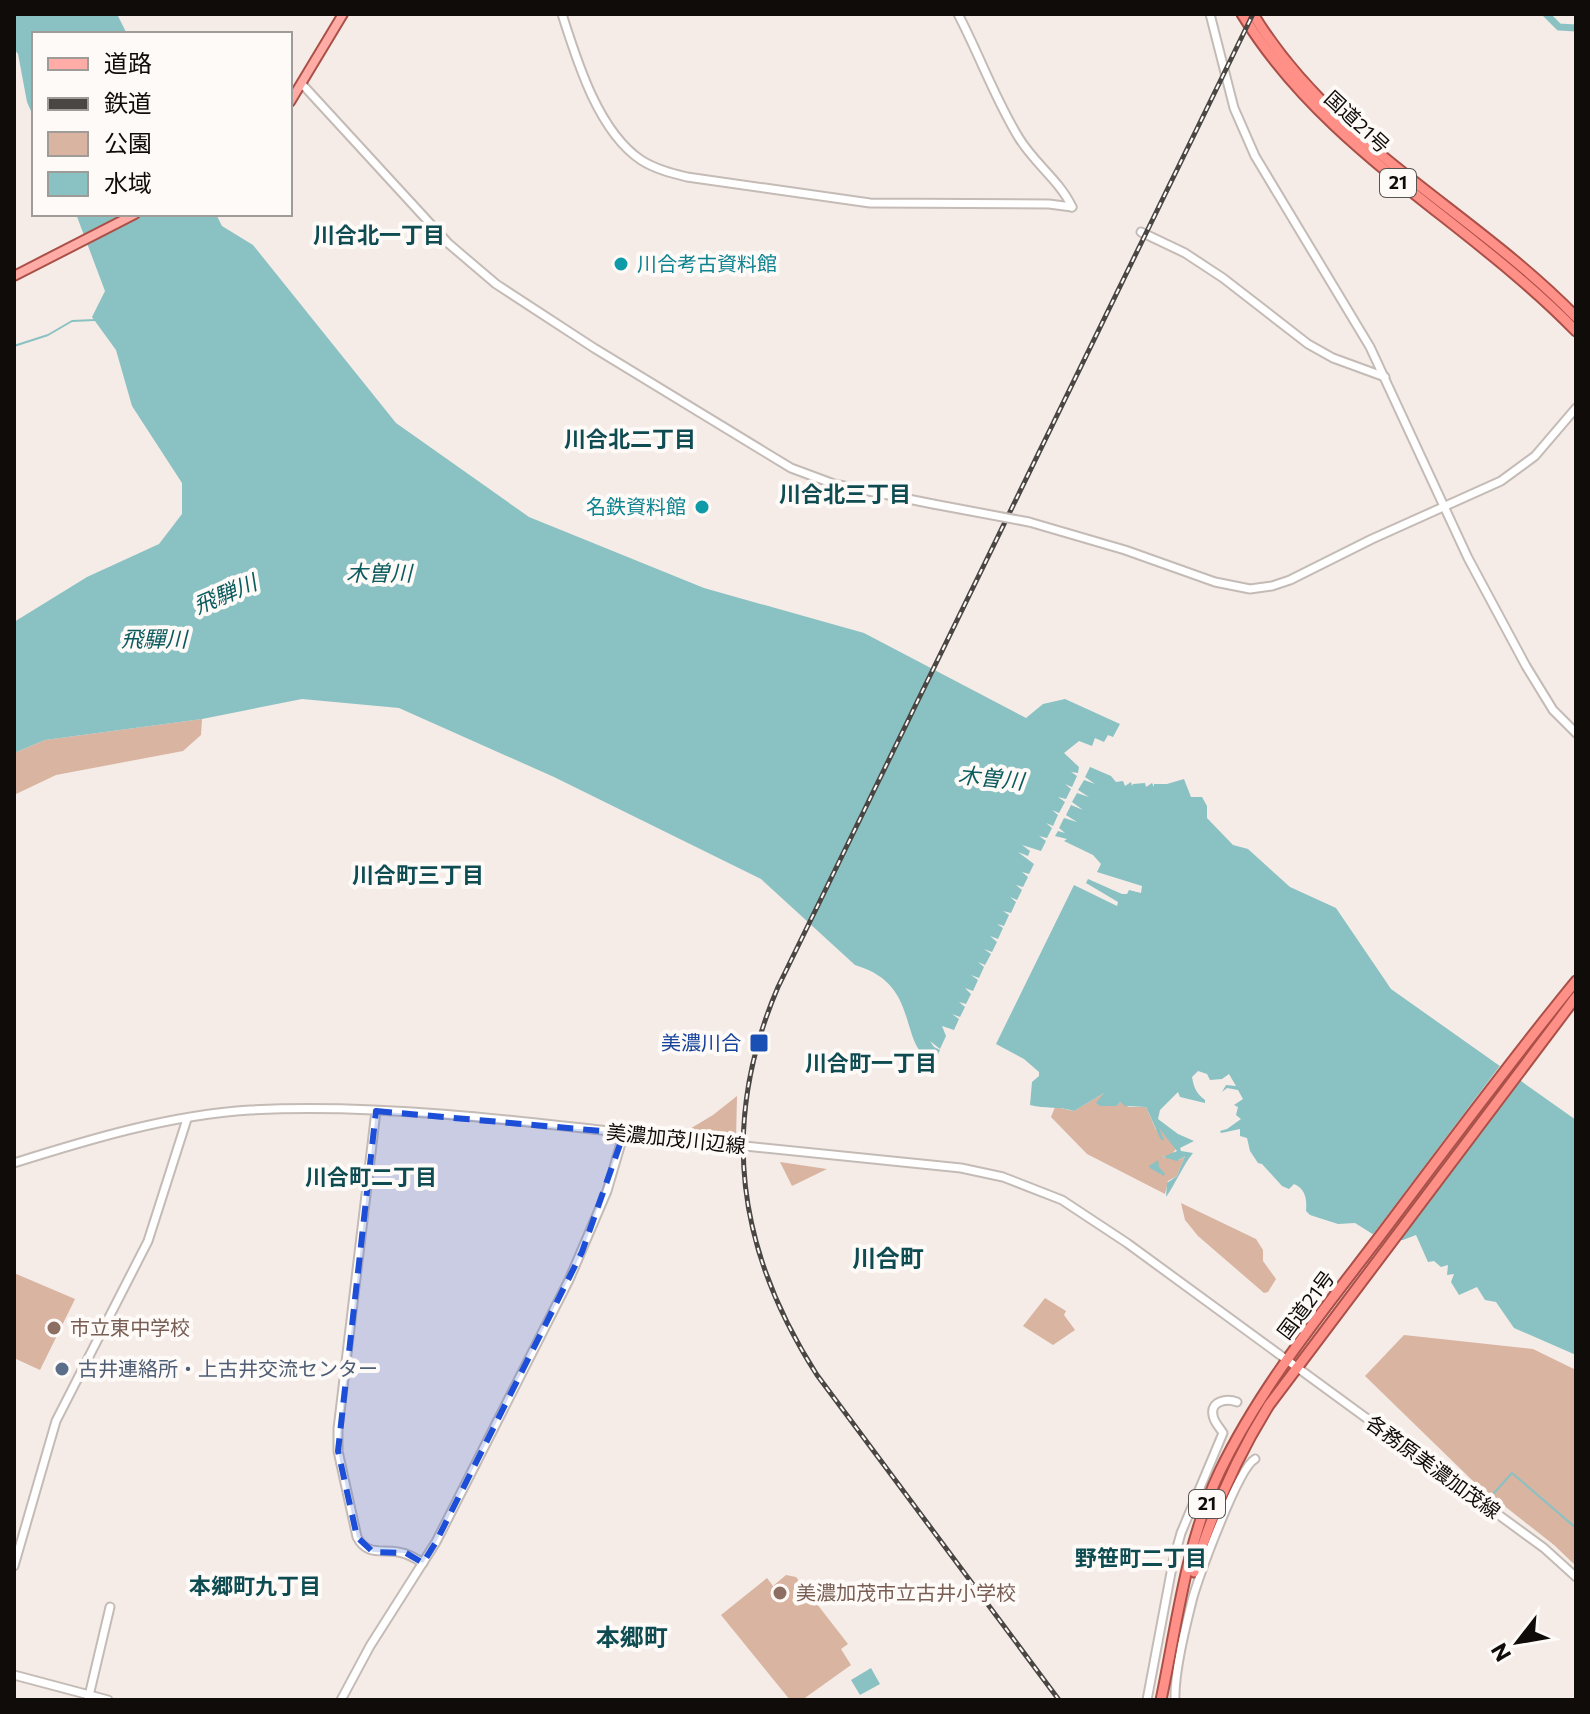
<svg xmlns="http://www.w3.org/2000/svg" width="1590" height="1714" viewBox="0 0 1590 1714" font-family="Commissioner,'Noto Sans JP',sans-serif">
  <style>
    .green { fill: #d8b4a1 }
    .water { fill: #8ac1c3 }
    .pier { fill: #f5ece7 }
    .lines { fill: none; stroke-linecap: round; stroke-linejoin: round }
    .stream { stroke: #8ac1c3; stroke-width: 2 }
    .canal { stroke: #8ac1c3; stroke-width: 7 }
    .tertiary-casing { stroke: #c4bbb6; stroke-width: 11 }
    .secondary-casing { stroke: #c4bbb6; stroke-width: 11 }
    .primary-casing { stroke: #ab5048; stroke-width: 12 }
    .trunk-casing { stroke: #ab5048; stroke-width: 13 }
    .tertiary { stroke: #fff; stroke-width: 7 }
    .secondary { stroke: #fff; stroke-width: 7 }
    .primary { stroke: #ffaca6; stroke-width: 8 }
    .trunk { stroke: #ff9088; stroke-width: 9 }
    .rail-casing { stroke: #4a4643; stroke-width: 5 }
    .rail { stroke: #fefaf8; stroke-width: 2; stroke-dasharray: 6; stroke-linecap: butt }
    .tertiary-bridge-casing { stroke: #c4bbb6; stroke-width: 11; stroke-linecap: butt }
    .secondary-bridge-casing { stroke: #c4bbb6; stroke-width: 11; stroke-linecap: butt }
    .tertiary-bridge { stroke: #fff; stroke-width: 7 }
    .secondary-bridge { stroke: #fff; stroke-width: 7 }
    .marked { fill: #1d4ed8; fill-opacity: 0.2; stroke: #1d4ed8; stroke-width: 6; stroke-dasharray: 16 10; stroke-linejoin: round }
    .culture-dot { fill: #0f9aa8; stroke: #fefaf8; stroke-width: 3 }
    .transit-dot { fill: #1a4fb4; stroke: #fefaf8; stroke-width: 3 }
    .education-dot { fill: #8d6e63; stroke: #fefaf8; stroke-width: 3 }
    .service-dot { fill: #5c6f8a; stroke: #fefaf8; stroke-width: 3 }
    .labels { text-anchor: middle; stroke-width: 8; stroke-linejoin: round; paint-order: stroke }
    .shield { fill: #fefaf8; stroke: #575351; stroke-width: 2 }
    .shield-label { font-size: 18px; font-weight: bold; fill: #0f0c0a }
    .street-label { font-size: 20px; fill: #0f0c0a; stroke: #fefaf8 }
    .culture-label { font-size: 20px; fill: #0d838f; stroke: #fefaf8; text-anchor: start }
    .transit-label { font-size: 20px; fill: #164399; stroke: #fefaf8; text-anchor: end }
    .education-label { font-size: 20px; fill: #785e54; stroke: #fefaf8; text-anchor: start }
    .service-label { font-size: 20px; fill: #4e5e75; stroke: #fefaf8; text-anchor: start }
    .neighbourhood-label { font-size: 22px; font-weight: bold; fill: #0e4c52; stroke: #fefaf8 }
    .water-label { font-size: 22px; font-style: italic; fill: #0b5b5e; stroke: #fefaf8 }
    .quarter-label { font-size: 24px; font-weight: bold; fill: #0e4c52; stroke: #fefaf8 }
  </style>
  <rect width="100%" height="100%" fill="#f5ece7"/>
  <g class="green">
    <polygon points="202,719 201,735 183,751 56,775 14,795 14,753 45,740"/>
    <polygon points="1104,1093 1097,1104 1117,1106 1120,1102 1129,1107 1146,1107 1156,1130 1160,1128 1176,1149 1171,1155 1162,1157 1179,1160 1185,1156 1177,1176 1168,1181 1165,1194 1087,1154 1051,1117 1055,1107 1074,1111"/>
    <polygon points="737,1096 736,1140 689,1136 688,1130 713,1115"/>
    <polygon points="780,1162 827,1169 792,1186"/>
    <polygon points="1181,1203 1256,1239 1263,1250 1263,1261 1276,1279 1268,1292 1264,1293 1198,1236 1185,1220"/>
    <polygon points="14,1273 75,1299 40,1370 14,1358"/>
    <polygon points="1045,1298 1066,1311 1064,1315 1075,1330 1053,1345 1023,1326"/>
    <polygon points="1404,1335 1533,1349 1576,1370 1576,1566 1554,1545 1474,1482 1365,1376"/>
    <polygon points="786,1575 796,1577 848,1644 841,1649 851,1665 802,1700 790,1700 721,1615 767,1578 773,1586"/>
  </g>
  <g class="water">
    <polygon points="14,14 117,14 127,34 34,34 34,118 27,102 18,54 14,49"/>
    <path d="M76,214H216L222,226L253,245L396,423L529,517L704,588L864,633L1026,718L1043,704L1065,699L1120,724L1113,737L1108,735L1104,742L1095,738L1092,746L1079,741L1064,753L1079,767L1078,773L1071,772L1077,776L1072,787L1065,784L1071,789L1066,799L1058,797L1065,802L1059,813L1052,810L1058,815L1053,826L1046,823L1052,828L1047,838L1039,836L1046,841L1041,851L1022,845L1030,851L1028,856L1018,852L1034,864L1029,874L1022,872L1028,877L1023,887L1016,885L1022,890L1017,900L1010,897L1016,902L1011,913L1003,911L1009,915L1004,926L997,924L1003,928L998,939L990,936L997,942L992,952L984,949L991,954L985,965L978,962L984,967L979,978L971,975L978,980L973,991L965,988L971,994L966,1004L959,1002L965,1007L960,1017L952,1014L959,1019L954,1030L942,1026L946,1036L940,1049L930,1041L934,1047L940,1050L933,1064C896,1041 922,985 855,965L761,879L554,777L399,708L302,699L202,719L45,740L14,753V622L87,577L159,544L182,514V483L132,406L116,350L92,317L105,291Z"/>
    <path d="M1090,767L1111,776L1116,782L1123,781L1125,786L1131,782L1132,786L1133,784L1145,783L1146,787L1152,783L1154,787V784H1167L1184,779L1191,797H1202L1207,806V818L1233,845L1248,849L1290,887L1336,908L1391,989L1576,1120V1355L1514,1328L1496,1302L1485,1300L1477,1287L1459,1295L1451,1282L1454,1274L1447,1275L1448,1265L1441,1267L1434,1261L1428,1262L1416,1235L1403,1240H1382L1355,1223L1338,1224L1310,1215L1306,1211C1307,1200 1306,1189 1294,1184L1289,1189L1282,1186L1262,1164L1258,1163L1250,1151L1247,1138L1240,1136V1129L1221,1133L1220,1131L1227,1129L1241,1119L1236,1115L1238,1107L1234,1105L1243,1099L1238,1090L1227,1088L1222,1092L1226,1085L1236,1086L1229,1074L1222,1079L1210,1080L1207,1074L1198,1071L1192,1077C1194,1088 1196,1093 1205,1100V1103L1180,1097L1178,1092L1160,1110L1158,1119L1178,1134L1194,1141L1180,1148L1181,1151L1193,1153C1182,1167 1176,1183 1166,1197L1167,1183L1177,1176L1185,1156L1177,1161L1163,1157L1158,1160L1159,1167L1165,1174L1164,1176L1150,1168L1149,1166C1159,1159 1168,1154 1177,1151L1159,1128L1164,1140H1161L1146,1107L1125,1106L1120,1102L1117,1106H1100L1096,1103L1104,1093L1074,1111C1059,1106 1046,1109 1030,1105L1032,1082L1039,1076V1072L1024,1059L996,1044L1074,885L1117,906L1118,902L1086,883L1088,879L1122,894H1127L1129,890L1141,893L1142,886L1097,872L1101,864L1093,855L1064,841L1067,839L1055,836L1058,831L1065,833L1059,828L1064,818L1077,822L1066,815L1071,805L1083,810L1072,802L1077,793L1089,797L1078,790L1084,780L1095,784L1085,777Z"/>
    <polygon points="871,1668 880,1684 860,1695 851,1680"/>
  </g>
  <g class="pier">
    <polygon points="1502,1063 1512,1070 1380,1244 1377,1243 1371,1237"/>
    <polygon points="1514,1071 1523,1077 1398,1243 1382,1244"/>
  </g>
  <g class="lines">
    <g class="stream">
      <polyline points="14,346 48,335 72,321 95,320"/>
      <polyline points="1494,1493 1512,1473 1576,1528"/>
    </g>
    <polyline class="canal" points="1546,14 1559,27 1576,28"/>
    <defs>
      <g id="tertiary">
        <path d="M562,14C577,61 598,131 641,160C655,169 671,173 687,177L870,203L1049,204L1072,207"/>
        <path d="M958,14C979,54 995,99 1019,138C1034,163 1060,181 1072,207"/>
        <polyline points="1210,14 1234,108 1255,156 1370,347 1468,558 1526,666 1553,710 1576,733"/>
        <polyline points="302,84 449,244 496,284 594,348 791,468 834,484 933,504"/>
        <polyline points="1141,232 1185,253 1223,278 1308,344 1333,358 1385,377"/>
        <polyline points="1029,522 1125,550 1215,582 1250,589 1272,586 1290,580 1372,539 1501,481 1535,456 1576,408"/>
        <path d="M376,1111L338,1429V1451L357,1537C367,1556 381,1549 398,1552C407,1553 415,1558 423,1563"/>
        <polyline points="14,1566 56,1421 148,1241 187,1119"/>
        <polyline points="14,1675 108,1700"/>
        <polyline points="88,1700 110,1607"/>
        <polyline points="341,1700 370,1646 436,1542 569,1280 607,1191 624,1133"/>
        <path d="M1147,1700L1173,1562L1181,1533L1223,1433C1220,1428 1213,1421 1213,1415C1210,1401 1227,1398 1237,1402"/>
        <path d="M1175,1700C1174,1672 1186,1625 1193,1597C1200,1574 1238,1468 1255,1459"/>
      </g>
      <g id="secondary">
        <polyline points="745,1146 961,1168 1003,1177 1062,1200 1127,1243 1544,1548 1576,1577"/>
        <path d="M14,1163C90,1139 170,1115 250,1110C409,1102 580,1129 739,1146"/>
      </g>
      <g id="primary">
        <polyline points="290,102 343,14"/>
        <polyline points="14,276 135,214"/>
      </g>
      <g id="trunk">
        <path d="M1242,14C1326,151 1467,219 1576,331"/>
        <path d="M1253,14C1331,144 1473,211 1576,317"/>
        <path d="M1194,1572C1212,1512 1236,1458 1269,1405L1576,997"/>
        <path d="M1161,1700C1177,1624 1186,1542 1220,1471C1261,1386 1323,1311 1380,1236C1445,1150 1508,1064 1576,981"/>
      </g>
    </defs>
    <use href="#tertiary" class="tertiary-casing"/>
    <use href="#secondary" class="secondary-casing"/>
    <use href="#primary" class="primary-casing"/>
    <use href="#trunk" class="trunk-casing"/>
    <use href="#tertiary" class="tertiary"/>
    <use href="#secondary" class="secondary"/>
    <use href="#primary" class="primary"/>
    <use href="#trunk" class="trunk"/>
    <defs>
      <path id="rail" d="M1059,1700L817,1375C737,1250 719,1125 778,987L1253,14"/>
    </defs>
    <use href="#rail" class="rail-casing"/>
    <use href="#rail" class="rail"/>
    <defs>
      <polyline id="tertiary-bridge" points="933,504 1029,522"/>
      <polyline id="secondary-bridge" points="739,1146 745,1146"/>
    </defs>
    <use href="#tertiary-bridge" class="tertiary-bridge-casing"/>
    <use href="#secondary-bridge" class="secondary-bridge-casing"/>
    <use href="#tertiary-bridge" class="tertiary-bridge"/>
    <use href="#secondary-bridge" class="secondary-bridge"/>
  </g>
  <path class="marked" d="M376,1111L624,1133L582,1252L436,1542L423,1563L406,1553L373,1552L357,1537L338,1451Z"/>
  <g class="culture-dot">
    <circle cx="621" cy="264" r="8"/>
    <circle cx="702" cy="507" r="8"/>
  </g>
  <rect class="transit-dot" x="749" y="1033" width="20" height="20" rx="4"/>
  <g class="education-dot">
    <circle cx="54" cy="1328" r="8"/>
    <circle cx="780" cy="1593" r="8"/>
  </g>
  <circle class="service-dot" cx="62" cy="1369" r="8"/>
  <g class="labels">
    <g class="shield">
      <rect x="1380" y="169" width="36" height="28" rx="6"/>
      <rect x="1189" y="1490" width="36" height="28" rx="6"/>
    </g>
    <g class="shield-label">
      <text x="1398" y="189">21</text>
      <text x="1207" y="1510">21</text>
    </g>
    <g class="street-label">
      <text transform="translate(1357 122) rotate(43)" y="7">国道21号</text>
      <text transform="translate(676 1139) rotate(6)" y="7">美濃加茂川辺線</text>
      <text transform="translate(1306 1305) rotate(-53)" y="7">国道21号</text>
      <text transform="translate(1433 1467) rotate(36)" y="7">各務原美濃加茂線</text>
    </g>
    <g class="culture-label">
      <text x="637" y="271">川合考古資料館</text>
      <text x="686" y="514" text-anchor="end">名鉄資料館</text>
    </g>
    <g class="transit-label">
      <text x="741" y="1050">美濃川合</text>
    </g>
    <g class="education-label">
      <text x="70" y="1335">市立東中学校</text>
      <text x="796" y="1600">美濃加茂市立古井小学校</text>
    </g>
    <g class="service-label">
      <text x="78" y="1376">古井連絡所・上古井交流センター</text>
    </g>
    <g class="neighbourhood-label">
      <text x="379" y="243">川合北一丁目</text>
      <text x="630" y="447">川合北二丁目</text>
      <text x="845" y="502">川合北三丁目</text>
      <text x="418" y="883">川合町三丁目</text>
      <text x="871" y="1071">川合町一丁目</text>
      <text x="371" y="1185">川合町二丁目</text>
      <text x="1141" y="1566">野笹町二丁目</text>
      <text x="255" y="1594">本郷町九丁目</text>
    </g>
    <g class="water-label">
      <text x="379" y="581">木曽川</text>
      <text transform="translate(225 594) rotate(-23)" y="8">飛騨川</text>
      <text x="154" y="647">飛驒川</text>
      <text transform="translate(991 778) rotate(6)" y="8">木曽川</text>
    </g>
    <g class="quarter-label">
      <text x="888" y="1267">川合町</text>
      <text x="632" y="1646">本郷町</text>
    </g>
  </g>
  <rect width="1590" height="1714" fill="none" stroke="#0f0c0a" stroke-width="32"/>
  <rect x="32" y="32" width="260" height="184" fill="#fefaf8" stroke="#9e9b99" stroke-width="2"/>
  <rect x="48" y="58" width="40" height="12" fill="#ffaca6" stroke="#9e9b99" stroke-width="2"/>
  <text x="104" y="72" font-size="24" fill="#0f0c0a">道路</text>
  <rect x="48" y="98" width="40" height="12" fill="#4a4643" stroke="#9e9b99" stroke-width="2"/>
  <text x="104" y="112" font-size="24" fill="#0f0c0a">鉄道</text>
  <rect x="48" y="132" width="40" height="24" fill="#d8b4a1" stroke="#9e9b99" stroke-width="2"/>
  <text x="104" y="152" font-size="24" fill="#0f0c0a">公園</text>
  <rect x="48" y="172" width="40" height="24" fill="#8ac1c3" stroke="#9e9b99" stroke-width="2"/>
  <text x="104" y="192" font-size="24" fill="#0f0c0a">水域</text>
  <g transform="translate(1518 1642) rotate(239)" stroke="#fefaf8" stroke-width="6" paint-order="stroke">
  <path d="M0-6L14 30L0 20L-14 30Z" fill="#0f0c0a"/>
  <text y="-12" font-size="22" font-weight="bold" text-anchor="middle" fill="#0f0c0a">N</text>
  </g>
</svg>
